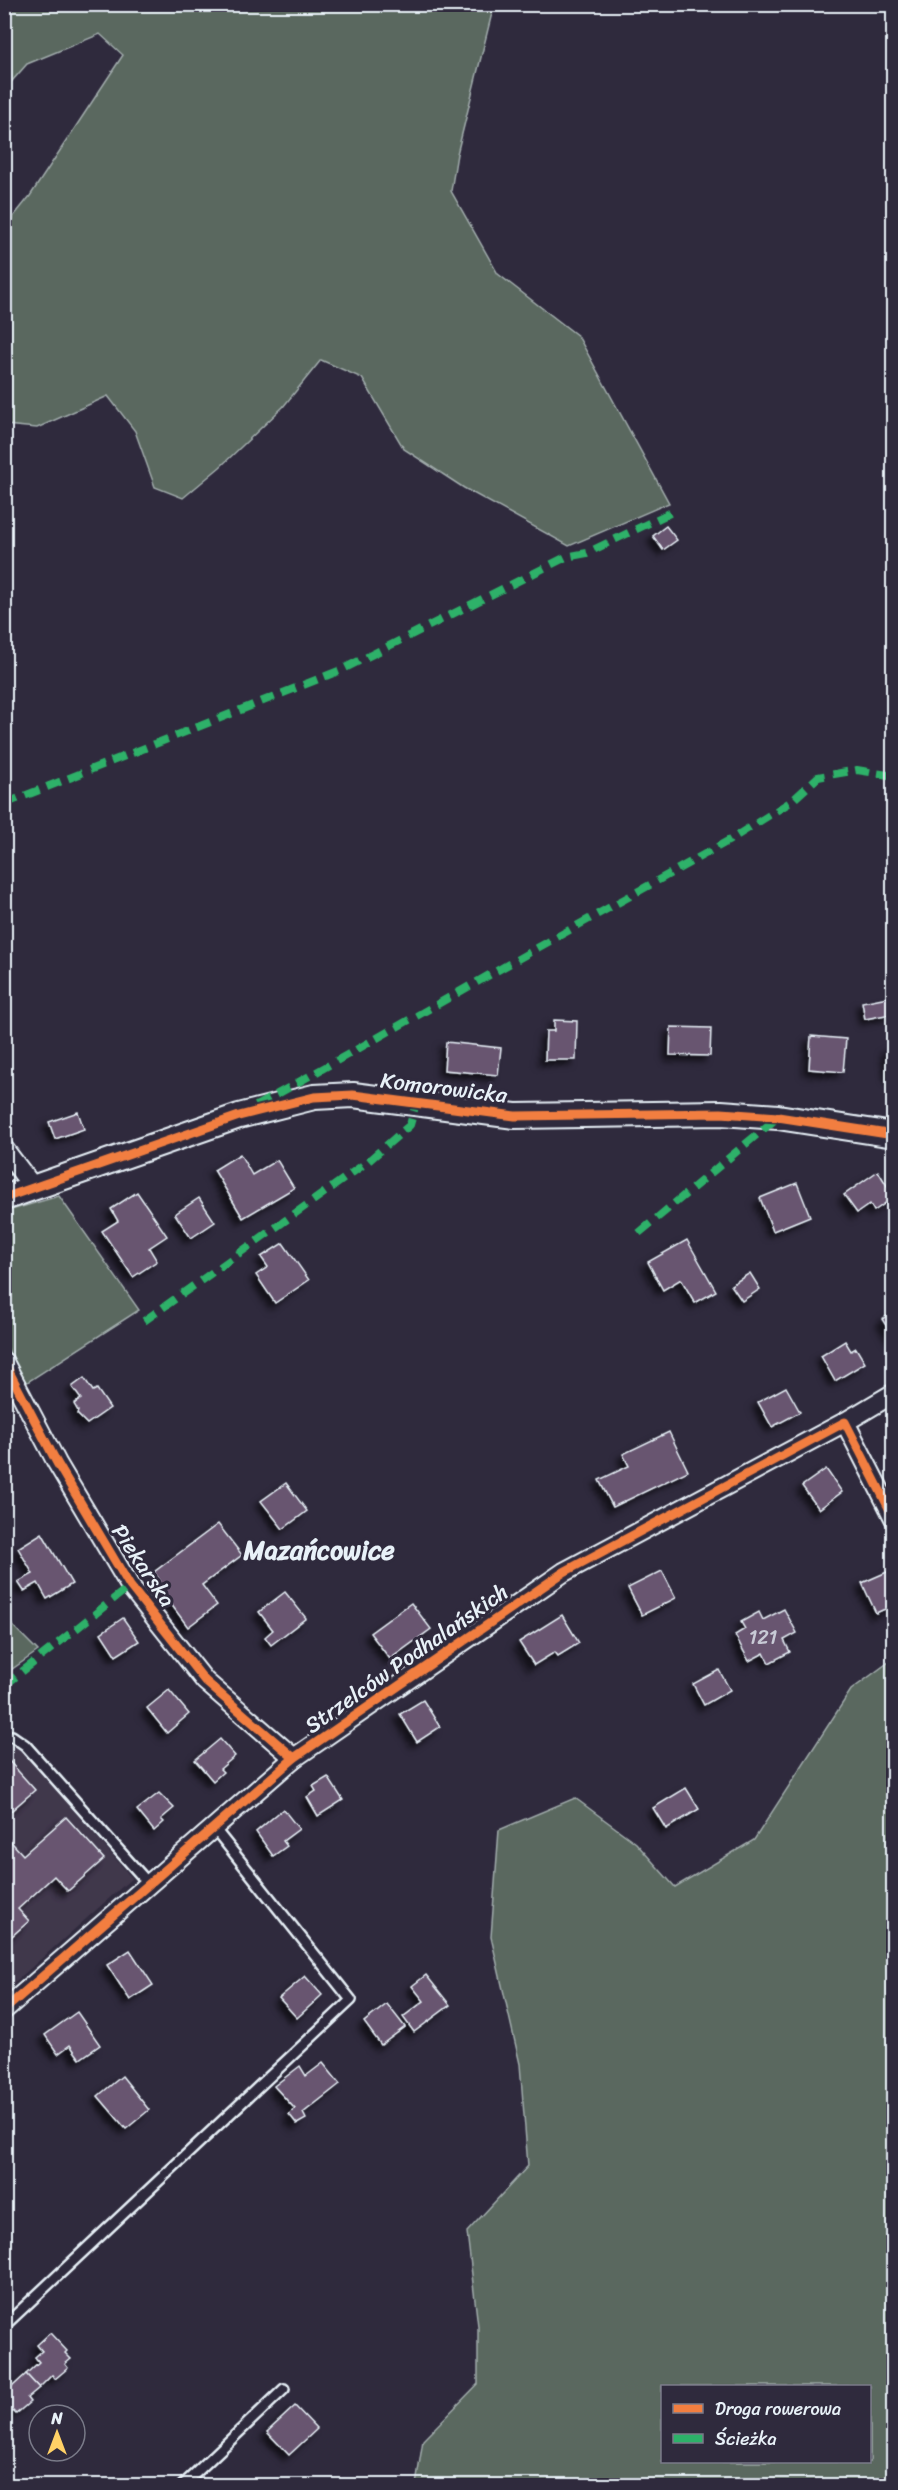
<svg xmlns="http://www.w3.org/2000/svg" width="898" height="2490" viewBox="0 0 898 2490" font-family="Sriracha,sans-serif">
  <style>
    .built { fill: #40374c }
    .green { fill: #5a685f; stroke: #a1acac; stroke-width: 1.5; fill-rule: evenodd }
    .building { fill: #67556f; stroke: #e8f1f8; stroke-width: 1.5; filter: url(#shadow) }
    .lines { fill: none; stroke-linecap: round; stroke-linejoin: round }
    .service-casing { stroke: #e8f1f8; stroke-width: 14 }
    .minor-casing { stroke: #e8f1f8; stroke-width: 22 }
    .tertiary-casing { stroke: #e8f1f8; stroke-width: 28 }
    .service { stroke: #2f2a3d; stroke-width: 9 }
    .minor { stroke: #2f2a3d; stroke-width: 18 }
    .tertiary { stroke: #2f2a3d; stroke-width: 24 }
    .quiet { stroke: #2db169; stroke-width: 8; stroke-dasharray: 15 8; stroke-linecap: butt }
    .cycleway-casing { stroke: #2f2a3d; stroke-width: 13 }
    .cycleway { stroke: #f27e40; stroke-width: 9 }
    .labels { text-anchor: middle; stroke-width: 6; stroke-linejoin: round; paint-order: stroke }
    .number-label { font-size: 20px; fill: #c8cad6 }
    .street-label { font-size: 22px; fill: #e8f1f8; stroke: #2f2a3d }
    .quarter-label { font-size: 26px; font-weight: bold; fill: #e8f1f8; stroke: #2f2a3d }
  </style>
  <defs>
    <filter id="shadow"><feDropShadow dx="-5.5" dy="5.5" stdDeviation="3" flood-color="#0009"/></filter>
  </defs>
  <rect width="100%" height="100%" fill="#2f2a3d"/>
  <filter id="ink" filterUnits="userSpaceOnUse"><feTurbulence type="fractalNoise" baseFrequency=".0167" numOctaves="2"/><feDisplacementMap in="SourceGraphic" scale="12" xChannelSelector="R" yChannelSelector="G"/><feConvolveMatrix kernelMatrix="1 2 1 2 8 2 1 2 1" color-interpolation-filters="sRGB"/></filter>
  <g filter="url(#ink)">
    <polygon class="built" points="9,1744 21,1749 132,1878 5,1991 4,1745"/>
    <g class="green">
      <polygon points="5,4 494,5 457,154 451,191 498,274 578,336 669,503 569,546 464,488 404,449 362,378 321,360 283,407 220,467 183,498 155,487 135,431 108,396 37,428 5,425 5,227 30,196 123,55 100,34 27,64 5,89"/>
      <polygon points="59,1196 139,1310 23,1385 5,1342 4,1212"/>
      <polygon points="4,1617 38,1651 5,1674 4,1674"/>
      <path d="M893,1659V2485H416L423,2440L478,2384V2326L467,2232L528,2166L520,2064L491,1937L499,1830L575,1798L636,1843L675,1887L754,1840L851,1690ZM870,2386V2462H662V2386Z"/>
    </g>
    <g class="building">
      <polygon points="666,526 677,540 663,550 653,536"/>
      <polygon points="888,997 891,1014 865,1019 862,1002"/>
      <polygon points="554,1020 577,1021 576,1060 545,1060 546,1031 554,1031"/>
      <polygon points="671,1027 711,1028 710,1056 670,1055"/>
      <polygon points="811,1036 846,1039 843,1072 809,1069"/>
      <polygon points="446,1042 501,1048 498,1075 444,1070"/>
      <polygon points="894,1047 894,1078 891,1078 887,1048"/>
      <polygon points="78,1112 84,1129 55,1139 49,1122"/>
      <polygon points="240,1154 252,1175 277,1160 294,1188 243,1218 214,1170"/>
      <polygon points="878,1171 894,1197 874,1211 870,1204 857,1213 844,1195"/>
      <polygon points="797,1183 810,1216 773,1231 760,1198"/>
      <polygon points="137,1192 167,1236 149,1248 157,1261 133,1277 102,1231 118,1221 111,1209"/>
      <polygon points="199,1198 215,1222 191,1238 175,1214"/>
      <polygon points="687,1240 716,1291 695,1303 681,1279 663,1290 648,1262"/>
      <polygon points="283,1243 309,1280 275,1303 256,1275 268,1267 261,1257"/>
      <polygon points="750,1273 760,1289 742,1301 731,1285"/>
      <polygon points="894,1312 894,1338 882,1319"/>
      <polygon points="845,1341 851,1351 856,1348 865,1363 835,1381 821,1356"/>
      <polygon points="84,1378 93,1391 97,1389 110,1408 87,1424 77,1414 78,1411 74,1404 81,1399 72,1387"/>
      <polygon points="786,1387 800,1412 772,1427 758,1402"/>
      <polygon points="669,1432 688,1471 613,1507 599,1480 629,1466 623,1454"/>
      <polygon points="826,1469 842,1492 819,1509 802,1486"/>
      <polygon points="286,1483 307,1511 283,1529 261,1501"/>
      <polygon points="218,1524 242,1555 202,1585 217,1605 188,1627 156,1584 160,1581 154,1572"/>
      <polygon points="42,1533 72,1584 47,1599 38,1583 24,1591 18,1582 33,1574 18,1548"/>
      <polygon points="894,1569 894,1605 876,1613 862,1583"/>
      <polygon points="662,1571 676,1598 642,1615 628,1588"/>
      <polygon points="285,1592 306,1618 271,1645 265,1637 273,1630 259,1612"/>
      <polygon points="411,1603 431,1629 390,1659 370,1633"/>
      <polygon points="784,1609 797,1633 784,1640 790,1652 769,1663 764,1653 749,1661 735,1635 745,1629 741,1622 759,1612 763,1620"/>
      <polygon points="562,1615 579,1643 558,1656 555,1652 534,1665 519,1642"/>
      <polygon points="123,1618 139,1641 116,1656 101,1633"/>
      <polygon points="719,1670 730,1690 704,1705 693,1684"/>
      <polygon points="169,1690 189,1714 167,1733 147,1708"/>
      <polygon points="423,1700 440,1727 417,1742 400,1714"/>
      <polygon points="220,1739 235,1756 220,1769 223,1772 213,1781 195,1760"/>
      <polygon points="9,1761 35,1790 4,1817 4,1765"/>
      <polygon points="328,1777 343,1800 318,1816 307,1797 316,1791 313,1786"/>
      <polygon points="686,1788 699,1809 666,1829 653,1808"/>
      <polygon points="159,1793 174,1808 161,1819 164,1822 154,1831 137,1810"/>
      <polygon points="283,1809 299,1829 283,1841 287,1846 273,1856 256,1832"/>
      <polygon points="66,1817 104,1859 68,1891 54,1876 18,1909 29,1921 4,1943 4,1834 23,1855"/>
      <polygon points="130,1950 153,1985 130,2000 107,1965"/>
      <polygon points="426,1975 450,2005 414,2032 403,2017 424,2001 412,1986"/>
      <polygon points="305,1976 322,1995 297,2018 279,1998"/>
      <polygon points="387,2004 405,2027 381,2045 364,2022"/>
      <polygon points="77,2012 100,2045 80,2059 70,2045 58,2054 45,2035"/>
      <polygon points="323,2063 340,2084 303,2113 306,2119 297,2124 289,2114 295,2109 274,2086 300,2066 306,2076"/>
      <polygon points="122,2076 149,2110 126,2129 98,2096"/>
      <polygon points="50,2333 67,2351 65,2353 71,2359 65,2364 68,2368 55,2379 52,2375 39,2388 26,2374 39,2362 35,2357 42,2351 37,2345"/>
      <polygon points="26,2374 39,2388 27,2398 30,2402 16,2414 13,2411 7,2416 4,2414 4,2385 8,2381 13,2386"/>
      <polygon points="295,2406 317,2429 289,2455 267,2432"/>
    </g>
    <g class="lines">
      <defs>
        <g id="service">
          <polyline points="4,1736 12,1736 25,1745 149,1884"/>
          <polyline points="4,2326 351,2000 214,1828"/>
          <polyline points="182,2486 284,2389"/>
        </g>
        <g id="minor">
          <polyline points="4,1149 33,1187"/>
          <polyline points="4,1362 57,1463 130,1586 205,1681 294,1758"/>
          <polyline points="845,1422 894,1518"/>
          <polyline points="4,2010 294,1758 564,1572 845,1422 894,1393"/>
        </g>
        <polyline id="tertiary" points="4,1198 239,1116 314,1097 353,1095 515,1116 721,1113 778,1117 894,1135"/>
      </defs>
      <use href="#service" class="service-casing"/>
      <use href="#minor" class="minor-casing"/>
      <use href="#tertiary" class="tertiary-casing"/>
      <use href="#service" class="service"/>
      <use href="#minor" class="minor"/>
      <use href="#tertiary" class="tertiary"/>
      <g class="quiet">
        <polyline points="4,804 341,670 566,557 587,553 674,511"/>
        <polyline points="256,1106 728,841 792,801 818,777 857,770 894,776"/>
        <polyline points="639,1233 778,1117"/>
        <polyline points="144,1321 366,1163 410,1125 416,1103"/>
        <polyline points="4,1686 130,1586"/>
      </g>
      <defs>
        <g id="cycleway">
          <polyline points="4,1198 239,1116 314,1097 353,1095 515,1116 721,1113 778,1117 894,1135"/>
          <polyline points="4,1362 57,1463 130,1586 205,1681 294,1758"/>
          <polyline points="4,2010 294,1758 564,1572 845,1422 894,1518"/>
        </g>
      </defs>
      <use href="#cycleway" class="cycleway-casing"/>
      <use href="#cycleway" class="cycleway"/>
    </g>
  </g>
  <g class="labels">
    <g class="number-label">
      <text x="763" y="1644">121</text>
    </g>
    <g class="street-label">
      <text transform="translate(444 1087) rotate(7)" y="8">Komorowicka</text>
      <text transform="translate(144 1565) rotate(56)" y="8">Piekarska</text>
      <text transform="translate(406 1658) rotate(-35)" y="8">Strzelców Podhalańskich</text>
    </g>
    <g class="quarter-label">
      <text x="319" y="1559">Mazańcowice</text>
    </g>
  </g>
  <rect width="898" height="2490" fill="none" stroke="#2f2a3d" stroke-width="24"/>
  <rect x="12" y="12" width="874" height="2466" fill="none" stroke="#e8f1f8" stroke-width="2" filter="url(#ink)"/>
  <rect x="661" y="2385" width="210" height="78" fill="#2f2a3d" stroke="#797a88" stroke-width="1.5"/>
  <rect x="673" y="2404" width="30" height="9" fill="#f27e40" stroke="#797a88" stroke-width="1.5"/>
  <text x="715" y="2415" font-size="18" fill="#e8f1f8">Droga rowerowa</text>
  <rect x="673" y="2434" width="30" height="9" fill="#2db169" stroke="#797a88" stroke-width="1.5"/>
  <text x="715" y="2445" font-size="18" fill="#e8f1f8">Ścieżka</text>
  <g transform="translate(57 2433)"><circle r="28" fill="#2f2a3d" stroke="#797a88" stroke-width="1.5"/>
  <path d="M0-4.5L10 22L0 15L-10 22Z" fill="#ffd166"/>
  <text y="-9" font-size="16" font-weight="bold" text-anchor="middle" fill="#e8f1f8">N</text>
  </g>
</svg>
